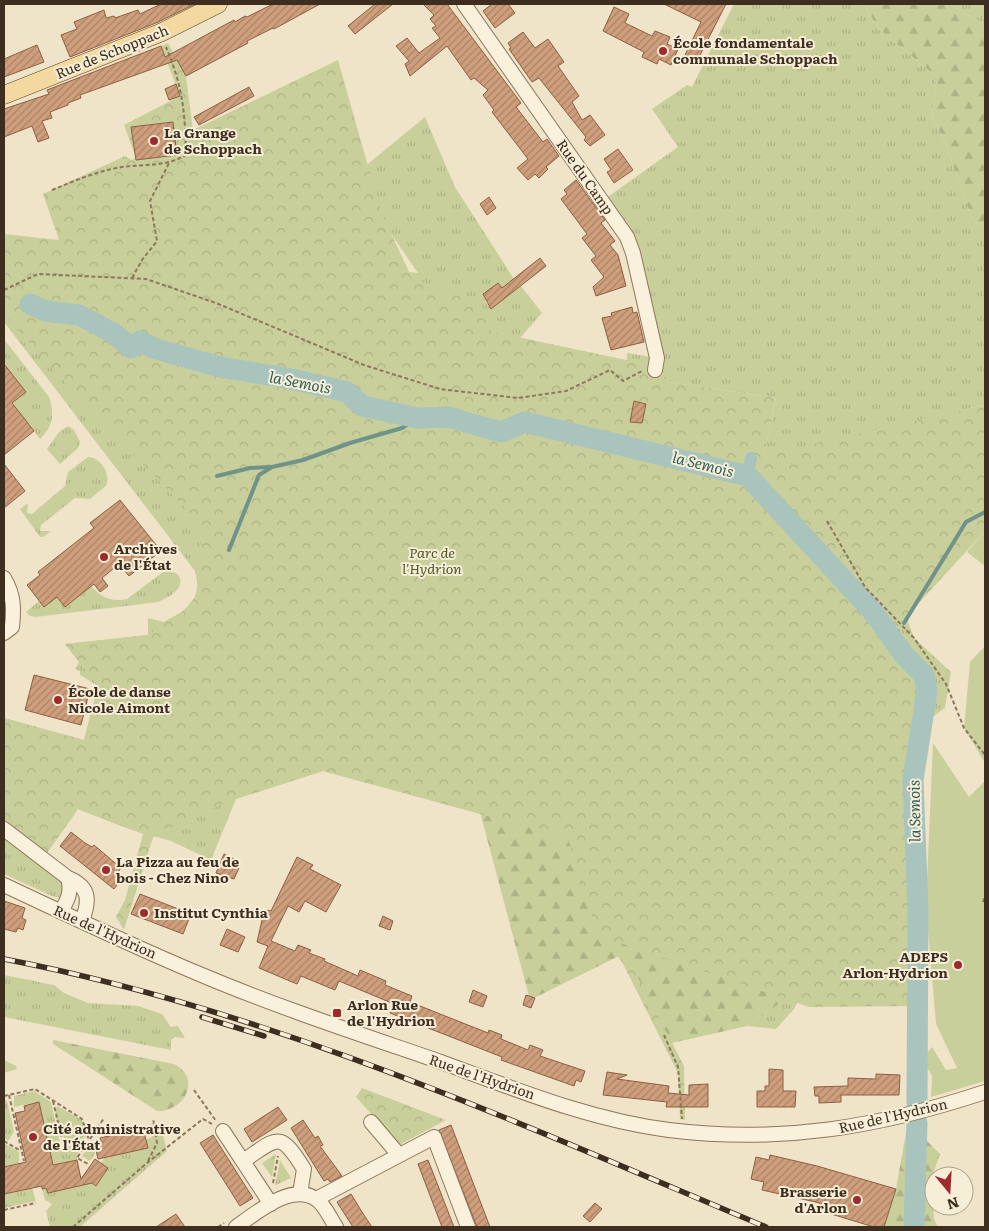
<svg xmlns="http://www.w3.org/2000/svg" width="989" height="1231" viewBox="0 0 989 1231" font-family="Literata,serif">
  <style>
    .grass { fill: url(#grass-tufts); fill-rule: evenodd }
    .forest { fill: url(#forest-firs) }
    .park { fill: url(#park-crowns) }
    .garden { fill: #c9cf9b }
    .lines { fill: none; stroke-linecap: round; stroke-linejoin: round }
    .stream { stroke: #6f938a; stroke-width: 4 }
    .canal { stroke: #a9c4bc; stroke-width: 12 }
    .river { stroke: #a9c4bc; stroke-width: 21 }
    .building { fill: url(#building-hatch); stroke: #8d5f41 }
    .minor-casing { stroke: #8d765c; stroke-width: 16 }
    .major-casing { stroke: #5b4430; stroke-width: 19 }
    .path { stroke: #8d765c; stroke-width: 2; stroke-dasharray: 4 2.5; stroke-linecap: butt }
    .minor { stroke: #faf1dc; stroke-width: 14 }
    .major { stroke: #f3d9a0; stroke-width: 18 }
    .rail-casing { stroke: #3d2e20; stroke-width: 5.5 }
    .rail { stroke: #f7eed8; stroke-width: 4; stroke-dasharray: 11; stroke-linecap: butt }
    .poi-dot { fill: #9e2a2b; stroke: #f7eed8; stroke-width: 2 }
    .labels { text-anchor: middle; stroke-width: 4; stroke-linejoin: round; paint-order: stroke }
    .poi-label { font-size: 14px; font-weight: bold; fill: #3d2e20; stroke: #f7eed8; text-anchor: start }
    .street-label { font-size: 14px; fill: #3d2e20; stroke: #f7eed8 }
    .park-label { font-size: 14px; font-style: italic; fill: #4d5a26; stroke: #f7eed8 }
    .water-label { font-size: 15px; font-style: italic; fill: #2f5d5a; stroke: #f7eed8 }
  </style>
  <defs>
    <pattern id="grass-tufts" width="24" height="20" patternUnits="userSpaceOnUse" patternTransform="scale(1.25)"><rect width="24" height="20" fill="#c9cf9b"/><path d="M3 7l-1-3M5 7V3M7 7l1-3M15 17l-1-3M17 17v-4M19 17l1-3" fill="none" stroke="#aeb285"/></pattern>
    <pattern id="forest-firs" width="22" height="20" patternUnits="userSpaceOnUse" patternTransform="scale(1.25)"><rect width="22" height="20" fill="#c9cf9b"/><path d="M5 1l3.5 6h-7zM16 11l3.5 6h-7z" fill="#aeb285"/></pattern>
    <pattern id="park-crowns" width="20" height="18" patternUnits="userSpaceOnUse" patternTransform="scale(1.25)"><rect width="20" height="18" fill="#c9cf9b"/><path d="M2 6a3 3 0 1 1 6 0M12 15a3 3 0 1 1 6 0" fill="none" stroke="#aeb285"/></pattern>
    <pattern id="building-hatch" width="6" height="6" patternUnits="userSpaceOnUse" patternTransform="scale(1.25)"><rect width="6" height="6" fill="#cf9f7d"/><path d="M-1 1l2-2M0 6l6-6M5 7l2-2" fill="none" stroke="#a98266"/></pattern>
  </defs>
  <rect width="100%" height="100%" fill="#f0e4c8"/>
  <g class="grass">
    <path d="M734,4H863L880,30L937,77L932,116L946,145L972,219L985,228V405L842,438L914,638L951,672L945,708L927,721L913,780L794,1009L776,1029L747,1026L782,1002L739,846L356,780L323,771L236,799L211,860L171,841L129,829L78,809L47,853L4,820V718L84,740L98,686L80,675V671L75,669L79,662L65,644L148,635V618L164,622C187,610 203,600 195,571L4,322V284L90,268L43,194L125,156L136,163L205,271L627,362V353L657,358L633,253L602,201L678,147L652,109L687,85L692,87ZM662,372L670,382L776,398L764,455L634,383Z"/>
    <polygon points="949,4 985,4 985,25"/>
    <polygon points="425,117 455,187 514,279 502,288 497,283 483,294 487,299 485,301 491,309 521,286 542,313 520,338 488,331 390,270 418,273 352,177"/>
    <path d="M4,339L49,397C55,413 53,427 40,439L12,403L26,392L4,364Z"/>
    <polygon points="68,426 74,430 80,442 78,448 60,464 47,449 59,432"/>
    <path d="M88,457C102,458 111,475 106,486L90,499L75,498L41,525L40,531H51L43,537H40L20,509L28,503L27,513L32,514L65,486L68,472Z"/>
    <path d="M167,569L169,572C181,571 184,583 176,591C171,596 164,599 158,602L36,617L30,616L26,612L39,601L44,607L57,597L91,586C102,598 111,602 127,599Z"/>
    <polygon points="4,836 64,882 66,894 60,898 52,896 4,874"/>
    <polygon points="4,975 54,985 64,993 88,1003 138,1006 162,1014 171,1027 178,1026 185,1038 175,1037 171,1040 171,1050 4,1017"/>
    <polygon points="4,1060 16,1066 17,1069 4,1073"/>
    <polygon points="34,1091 51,1102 61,1148 79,1144 77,1160 51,1165 39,1102 14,1107 14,1096"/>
    <polygon points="4,1099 7,1101 14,1132 8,1141 4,1138"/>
    <path d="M57,1106L82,1120L86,1136L80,1142L69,1144C61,1136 52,1116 57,1106Z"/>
    <polygon points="160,1123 167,1151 80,1227 50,1227 46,1211 52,1204 45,1200 42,1189 46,1188 48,1193 81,1179 85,1173 94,1179 91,1183 97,1186 108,1168 101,1163 105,1157 152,1137 149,1125"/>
    <polygon points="93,1141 95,1154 90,1161 82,1156"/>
    <polygon points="4,1143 19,1152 19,1163 4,1167"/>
    <polygon points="276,1154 272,1177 262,1163"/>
    <polygon points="280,1160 291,1178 276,1185 275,1185"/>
    <polygon points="32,1188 36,1201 4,1208 4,1194"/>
  </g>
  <g class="forest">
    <polygon points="863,4 949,4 985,25 985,228 972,219 946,145 932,116 937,77 880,30"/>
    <polygon points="560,748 782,981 782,1002 747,1026 672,1043 682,1067 619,956 530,1000 480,812 356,780 411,764"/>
    <path d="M53,1040L174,1064C202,1078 185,1112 157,1111L53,1044Z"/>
    <polygon points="912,1126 940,1154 932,1177 934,1219 938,1227 884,1227 896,1189 907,1127"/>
  </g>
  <g class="park">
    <polygon points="168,43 186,76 193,130 338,60 381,212 412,278 482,305 489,331 650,365 649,369 662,372 670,382 776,398 764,455 985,405 985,531 895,629 930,678 919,762 920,908 924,1006 809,1007 620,943 684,1066 685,1120 680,1119 678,1073 622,962 596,930 568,838 323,771 236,799 193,816 153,837 124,930 116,917 125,900 143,834 78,809 47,853 4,820 4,718 84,740 98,686 65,644 148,635 164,622 184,611 196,596 198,582 195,571 204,528 37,353 4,314 4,234 59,240 43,194 136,158 137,160 177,155 172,122 131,127 136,158 124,125 180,96 161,46"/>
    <polygon points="362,1088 446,1120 399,1145 356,1097"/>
  </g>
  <g class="garden">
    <polygon points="985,531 985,566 967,552"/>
    <polygon points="985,646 985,763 964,728 970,662"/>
    <polygon points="933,743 969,797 985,781 985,1081 931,1097 932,1076 922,1059 932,1047 946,1070 957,1068 936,1024 926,905"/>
  </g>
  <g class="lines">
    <g class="stream">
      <polyline points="217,476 250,468 271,467"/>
      <polyline points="229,550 259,475 272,467 303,460 350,443 402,428 418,418"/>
      <polyline points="904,623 966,522 985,512"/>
      <polyline points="893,640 898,631"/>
    </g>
    <polyline class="canal" points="748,476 751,458"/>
    <g class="river">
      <polyline points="30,304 45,311 79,315 115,334 131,348 140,341 156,349 220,367 287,378 347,392 362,406 418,418 448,417 501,432 525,422 748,476 874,613 904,655 924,675 927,691 913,780 918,909 917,1102"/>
      <polyline points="914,1227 917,1123"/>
    </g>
  </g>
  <g class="building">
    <polygon points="161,4 195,4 156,23 70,57 61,35 77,29 74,22 104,10 106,18 114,16 115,18 138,10 140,14"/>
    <polygon points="273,4 320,4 274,29 273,28 247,41 248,43 186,76 177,60 80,95 81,98 68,103 68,105 50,112 52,118 42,121 49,138 38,142 32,126 4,137 4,109 49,94 47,90 161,46 165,57 234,20 235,22 245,16 247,17"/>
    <polygon points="375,4 393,4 355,34 348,26"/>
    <polygon points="423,4 447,4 521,103 516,107 543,142 547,139 559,156 546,167 548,169 539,178 535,174 528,180 517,168 528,159 492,112 494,110 483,95 488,90 474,78 471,80 447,46 410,76 405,64 409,61 396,46 407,38 419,53 440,38 432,28 436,26 430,19 434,15"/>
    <polygon points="492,4 508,4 515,13 495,28 483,11"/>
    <polygon points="664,4 726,4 697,61 685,55 701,22"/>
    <polygon points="614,7 629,14 625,23 652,36 655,31 670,37 667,44 678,49 671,65 659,59 657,64 642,57 644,52 603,31"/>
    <polygon points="523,32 535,48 548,39 564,62 558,66 579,96 572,102 582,120 590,115 605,135 590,146 584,140 586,137 539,78 532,82 509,49 511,48 508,43"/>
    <polygon points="37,45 44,62 4,77 4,59"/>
    <polygon points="176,84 180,96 169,100 165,89"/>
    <polygon points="249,87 254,96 199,125 194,117"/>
    <polygon points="173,122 177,155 136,160 131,127"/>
    <polygon points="618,149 633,170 614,183 607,172 611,170 604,159"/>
    <polygon points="576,180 605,220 601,223 615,241 610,245 618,255 626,286 596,296 593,287 604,277 591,260 596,256 582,238 587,234 561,199 567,194 564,190"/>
    <polygon points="489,197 496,208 487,215 480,204"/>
    <polygon points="540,258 546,266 491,309 483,294 498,283 502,288"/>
    <polygon points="632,307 633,313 637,312 644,342 611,350 602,318 612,316 611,313"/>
    <polygon points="4,364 26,392 12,403 34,431 4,455"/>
    <polygon points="634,401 646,404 642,423 630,422"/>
    <polygon points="4,464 25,491 4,508"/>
    <polygon points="120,500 161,551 129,576 119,564 102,578 108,586 100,592 94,584 65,607 57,597 44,607 27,585 40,575 38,572 94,528 90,523"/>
    <polygon points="34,675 90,689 81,725 25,710"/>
    <polygon points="71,832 85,843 92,847 94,845 121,868 115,876 120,881 114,889 60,846"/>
    <polygon points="224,854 236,860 234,866 239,868 234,879 216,873"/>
    <polygon points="297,857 313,865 310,869 341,885 326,912 305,901 299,912 288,906 271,941 295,951 298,945 311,950 309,953 325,959 324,961 358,976 360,970 386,981 385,985 412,996 410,1002 488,1033 489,1030 502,1035 501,1039 528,1050 530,1045 543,1050 540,1056 585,1071 581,1082 576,1080 574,1086 501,1060 502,1057 390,1013 394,1004 339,981 335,990 301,976 297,984 259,968 268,946 257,942 262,920 268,910 271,911"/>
    <polygon points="140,894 191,914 183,934 131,914"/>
    <polygon points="4,901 25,908 22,918 26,920 23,930 18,928 16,932 4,929"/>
    <polygon points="383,916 393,921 390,930 379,926"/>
    <polygon points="227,929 245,937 238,952 220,945"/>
    <polygon points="473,990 487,996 483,1007 469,1002"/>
    <polygon points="526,995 535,998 531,1008 523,1005"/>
    <polygon points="769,1069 783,1070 783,1091 796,1091 795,1107 757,1107 757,1091 765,1091 765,1086 769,1086"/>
    <polygon points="607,1072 627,1075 617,1079 669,1086 668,1093 689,1095 689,1085 708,1084 708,1107 666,1107 667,1102 603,1095"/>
    <polygon points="876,1074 900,1075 899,1095 841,1095 841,1102 819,1103 819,1096 815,1096 814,1087 848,1086 848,1078 876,1079"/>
    <polygon points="39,1102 53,1165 77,1160 81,1179 95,1159 108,1168 96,1186 92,1183 48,1193 46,1188 42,1189 42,1186 4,1194 4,1167 26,1162 15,1113 25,1111 24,1106"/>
    <polygon points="278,1107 287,1120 252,1142 244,1129"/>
    <polygon points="303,1120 315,1138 318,1136 323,1145 320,1146 342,1176 330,1182 328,1179 324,1181 291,1128"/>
    <polygon points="451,1125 490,1227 477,1227 439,1130"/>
    <polygon points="143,1128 148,1148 98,1159 95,1145 102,1143 100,1138"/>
    <polygon points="213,1135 253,1198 240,1206 200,1143"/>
    <polygon points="770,1155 817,1166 896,1189 884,1227 874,1227 818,1210 820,1203 762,1190 764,1182 751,1179 756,1157 769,1160"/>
    <polygon points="428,1160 454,1227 442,1227 418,1164"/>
    <polygon points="351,1194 362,1212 372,1227 353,1227 344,1213 337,1202"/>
    <polygon points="595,1203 602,1209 590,1222 583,1216"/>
    <polygon points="176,1214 185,1227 156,1227"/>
  </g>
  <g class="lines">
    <defs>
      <g id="minor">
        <polyline points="464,4 627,237 633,253 657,358 655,370"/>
        <path d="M4,578C14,595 14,608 12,627L4,633"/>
        <path d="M4,829L68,878C90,887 90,900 82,921"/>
        <path d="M4,885C68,915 132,946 197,973C277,1007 360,1034 441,1062C515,1089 590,1120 669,1130C781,1144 879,1127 985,1092"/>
        <path d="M61,912C68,899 72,892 68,878"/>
        <polyline points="371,1122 399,1155"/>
        <polyline points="223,1131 271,1204"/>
        <path d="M243,1161C278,1138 279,1129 304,1169L300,1194"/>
        <polyline points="316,1199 434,1137 468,1227"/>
        <path d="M236,1227C255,1214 291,1182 316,1199C325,1205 330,1218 336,1227"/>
      </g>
      <polyline id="major" points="4,95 160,33 218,4"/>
    </defs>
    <use href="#minor" class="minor-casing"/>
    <use href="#major" class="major-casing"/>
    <g class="path">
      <path d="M52,190C74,181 97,171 122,167C144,164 166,167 186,155C185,112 183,87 166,47"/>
      <polyline points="132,278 142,260 157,241 150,201 169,163"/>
      <polyline points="4,290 38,274 146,279 216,303 364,365 440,389 518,398 566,391 610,370 623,381 642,371"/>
      <polyline points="827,521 865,587 914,638 946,684 964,728 985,755"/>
      <polyline points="983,902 985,895"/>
      <polyline points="664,1035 678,1067 682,1119"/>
      <polyline points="194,1090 216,1121"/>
      <polyline points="9,1095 24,1161"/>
      <polyline points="4,1096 35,1089 82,1119 89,1140"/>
      <polyline points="53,1101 63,1143 66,1145 87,1143"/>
      <polyline points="90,1139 104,1118"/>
      <polyline points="4,1141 21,1151"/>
      <polyline points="87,1143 77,1158 88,1164"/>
      <polyline points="148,1161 157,1143 153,1118"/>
      <polyline points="273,1183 278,1156"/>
      <polyline points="4,1210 36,1203"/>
      <polyline points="73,1227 147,1163 203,1119 212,1124"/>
      <polyline points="218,1227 224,1223"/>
    </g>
    <use href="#minor" class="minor"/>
    <use href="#major" class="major"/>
    <defs>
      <g id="rail">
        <path d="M4,959C270,1010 518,1123 766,1227"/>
        <polyline points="202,1017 264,1036"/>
      </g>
    </defs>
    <use href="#rail" class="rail-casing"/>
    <use href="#rail" class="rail"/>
  </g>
  <g class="poi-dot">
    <circle cx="663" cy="51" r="5"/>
    <circle cx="154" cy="141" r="5"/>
    <circle cx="104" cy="557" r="5"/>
    <circle cx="58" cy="700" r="5"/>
    <circle cx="106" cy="870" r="5"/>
    <circle cx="144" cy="913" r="5"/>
    <circle cx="958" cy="965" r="5"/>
    <rect x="332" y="1008" width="10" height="10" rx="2.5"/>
    <circle cx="33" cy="1137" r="5"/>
    <circle cx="857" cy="1200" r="5"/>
  </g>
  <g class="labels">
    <g class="poi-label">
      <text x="673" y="48">École fondamentale<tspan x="673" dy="16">communale Schoppach</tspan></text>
      <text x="164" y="138">La Grange<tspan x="164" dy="16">de Schoppach</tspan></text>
      <text x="114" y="554">Archives<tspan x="114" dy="16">de l'État</tspan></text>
      <text x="68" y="697">École de danse<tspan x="68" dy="16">Nicole Aimont</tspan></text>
      <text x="116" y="867">La Pizza au feu de<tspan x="116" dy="16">bois - Chez Nino</tspan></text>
      <text x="154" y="918">Institut Cynthia</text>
      <text x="948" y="962" text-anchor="end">ADEPS<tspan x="948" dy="16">Arlon-Hydrion</tspan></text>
      <text x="347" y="1010">Arlon Rue<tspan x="347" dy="16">de l'Hydrion</tspan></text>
      <text x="43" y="1134">Cité administrative<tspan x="43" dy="16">de l'État</tspan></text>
      <text x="847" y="1197" text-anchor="end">Brasserie<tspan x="847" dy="16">d'Arlon</tspan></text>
    </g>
    <g class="street-label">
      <text transform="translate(112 52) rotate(-22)" y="5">Rue de Schoppach</text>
      <text transform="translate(585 177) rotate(55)" y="5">Rue du Camp</text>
      <text transform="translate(105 932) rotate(24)" y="5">Rue de l'Hydrion</text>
      <text transform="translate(482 1077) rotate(19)" y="5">Rue de l'Hydrion</text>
      <text transform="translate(893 1116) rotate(-13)" y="5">Rue de l'Hydrion</text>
    </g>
    <g class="park-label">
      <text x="432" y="558">Parc de<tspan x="432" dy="16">l'Hydrion</tspan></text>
    </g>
    <g class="water-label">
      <text transform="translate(300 383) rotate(11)" y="5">la Semois</text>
      <text transform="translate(703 465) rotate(14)" y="5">la Semois</text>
      <text transform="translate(915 811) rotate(-91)" y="5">la Semois</text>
    </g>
  </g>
  <rect width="989" height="1231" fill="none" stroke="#3d2e20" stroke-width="10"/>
  <g transform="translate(949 1191) rotate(162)"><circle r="24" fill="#f7eed8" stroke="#ada18e"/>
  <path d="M0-4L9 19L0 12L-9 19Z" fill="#9e2a2b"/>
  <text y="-8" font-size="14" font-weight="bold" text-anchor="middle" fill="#3d2e20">N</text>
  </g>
</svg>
